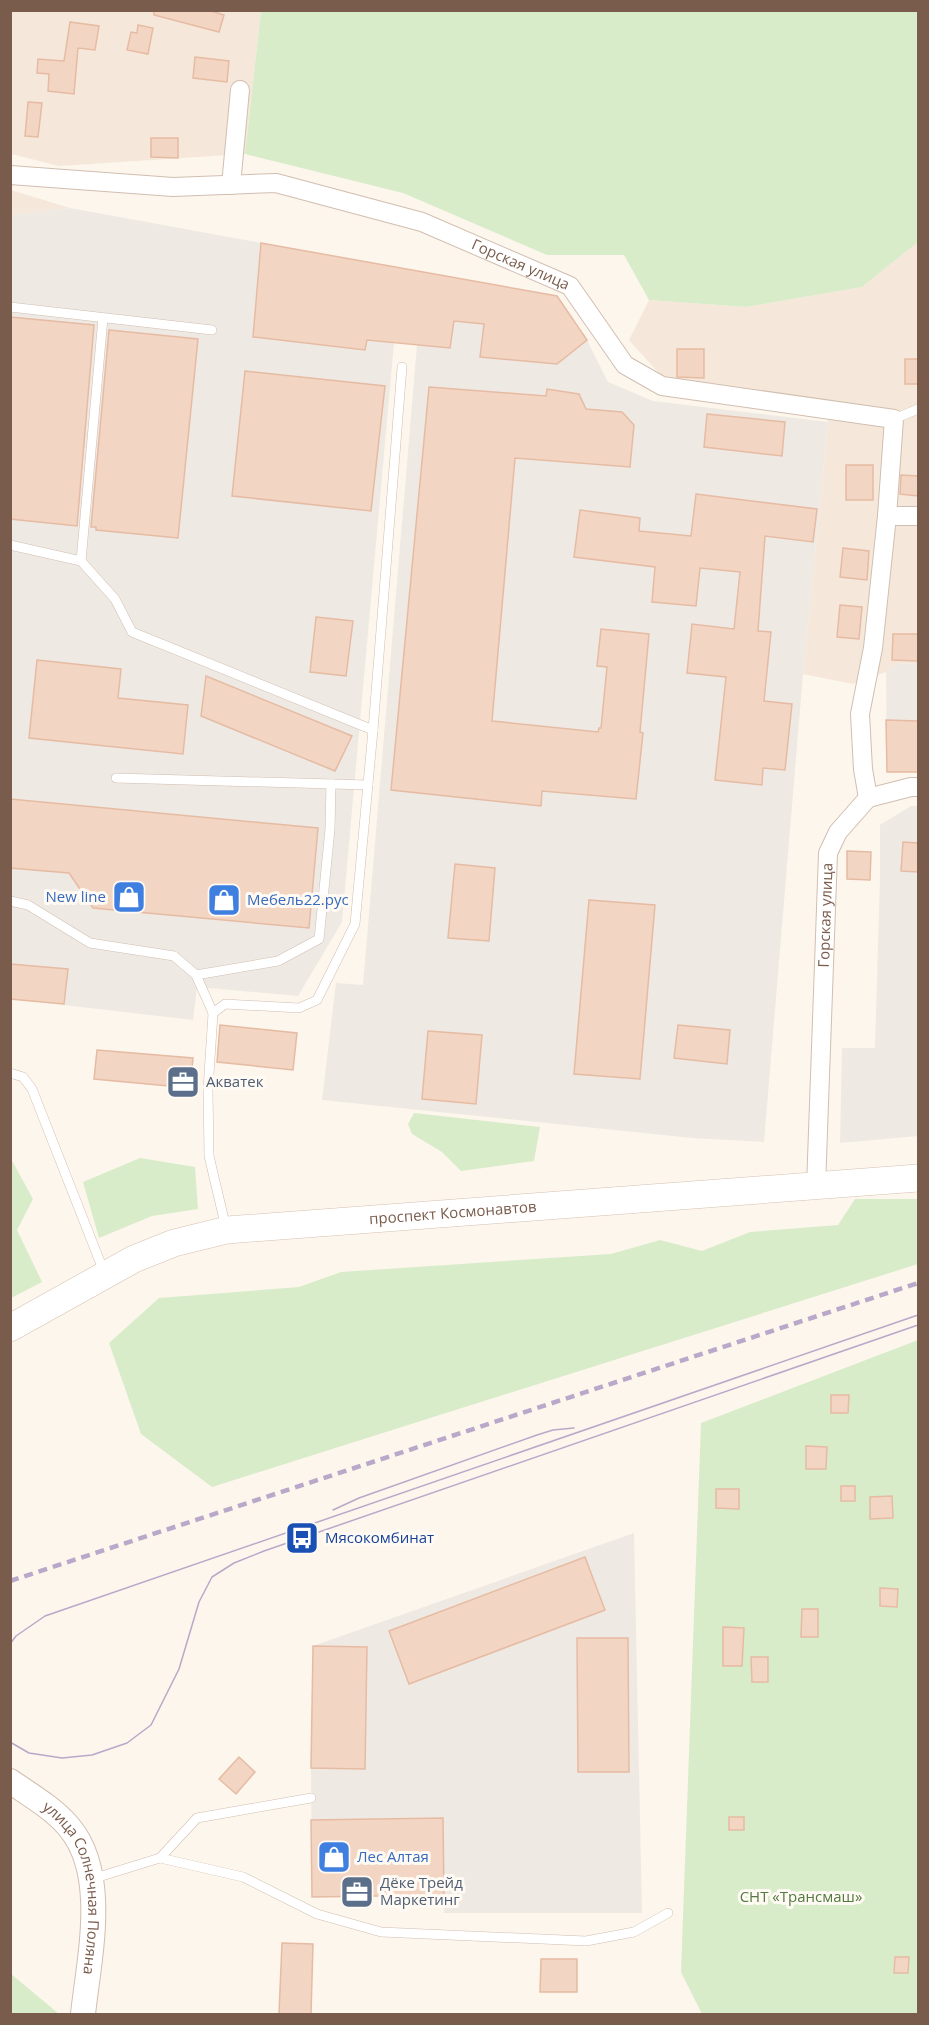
<svg xmlns="http://www.w3.org/2000/svg" width="929" height="2025" viewBox="0 0 929 2025" font-family="'Open Sans',sans-serif">
  <style>
    .residential { fill: #f5e8da }
    .industrial { fill: #efe9e4 }
    .green { fill: #d8ecc9 }
    .building { fill: #f3d5c3; stroke: #e6bba3; stroke-width: 1.5 }
    .lines { fill: none; stroke-linecap: round; stroke-linejoin: round }
    .service-casing { stroke: #d1beb0; stroke-width: 10 }
    .minor-casing { stroke: #d1beb0; stroke-width: 20 }
    .tertiary-casing { stroke: #d1beb0; stroke-width: 26 }
    .secondary-casing { stroke: #d6c0b0; stroke-width: 28 }
    .service { stroke: #fff; stroke-width: 9 }
    .minor { stroke: #fff; stroke-width: 18 }
    .tertiary { stroke: #fff; stroke-width: 24 }
    .secondary { stroke: #fff; stroke-width: 27 }
    .tram { stroke: #b9a8c9; stroke-width: 1.5 }
    .rail { stroke: #b9a8c9; stroke-width: 4.5; stroke-dasharray: 9 6; stroke-linecap: butt }
    .labels { text-anchor: middle; stroke-width: 6; stroke-linejoin: round; paint-order: stroke }
    .street-label { font-size: 15px; fill: #7a5c4d; stroke: #fffaf3 }
    .shop-label { font-size: 15px; fill: #366cbe; stroke: #fffaf3; text-anchor: start }
    .service-label { font-size: 15px; fill: #4e5e75; stroke: #fffaf3; text-anchor: start }
    .transit-label { font-size: 15px; fill: #164399; stroke: #fffaf3; text-anchor: start }
    .park-label { font-size: 15px; fill: #537a41; stroke: #fffaf3 }
  </style>
  <rect width="100%" height="100%" fill="#fdf6ec"/>
  <g class="residential">
    <polygon points="11,11 261,11 245,154 59,166 11,154"/>
    <polygon points="11,190 70,208 11,215"/>
    <polygon points="918,242 918,663 897,664 886,672 853,684 803,674 828,422 822,401 664,379 629,340 649,300 746,307 862,287"/>
  </g>
  <g class="industrial">
    <polygon points="70,208 261,243 253,337 365,350 367,340 394,343 342,922 298,996 197,987 193,1020 11,999 10,215"/>
    <polygon points="454,321 484,324 481,357 556,364 587,340 608,382 653,401 828,422 803,674 764,1142 692,1138 322,1100 336,983 363,985 417,345 450,348"/>
    <polygon points="918,663 918,772 887,772 886,672 897,664"/>
    <polygon points="911,806 918,806 918,1136 840,1143 842,1048 875,1048 880,878 880,825"/>
    <polygon points="634,1533 642,1913 444,1913 444,1895 312,1897 311,1768 313,1646"/>
  </g>
  <g class="green">
    <polygon points="261,11 918,11 918,242 862,287 746,307 649,300 624,255 547,255 403,193 245,154"/>
    <polygon points="414,1113 540,1127 534,1161 461,1171 442,1152 412,1134 408,1124"/>
    <polygon points="10,1157 33,1199 17,1230 42,1282 11,1298"/>
    <polygon points="140,1158 195,1167 198,1209 152,1216 99,1238 83,1182"/>
    <polygon points="855,1199 918,1199 918,1264 212,1487 141,1434 109,1343 159,1298 299,1287 341,1272 611,1254 660,1240 702,1251 750,1232 838,1225"/>
    <polygon points="918,1340 918,2014 702,2014 681,1972 701,1423"/>
    <polygon points="11,1974 59,2014 11,2014"/>
  </g>
  <g class="building">
    <polygon points="154,10 208,10 224,15 219,32 154,15"/>
    <polygon points="70,22 99,26 95,50 78,48 74,94 48,91 49,74 37,73 38,59 64,61"/>
    <polygon points="138,25 153,28 148,54 127,50 131,32 137,33"/>
    <polygon points="195,57 229,61 227,82 193,78"/>
    <polygon points="28,102 42,103 38,137 25,136"/>
    <polygon points="151,138 178,138 178,158 151,157"/>
    <polygon points="261,243 557,296 587,340 557,364 480,357 484,324 454,321 450,348 367,340 365,350 253,337"/>
    <polygon points="10,317 94,325 77,526 10,519"/>
    <polygon points="109,330 198,339 178,538 96,530 96,527 91,527"/>
    <polygon points="677,349 704,349 704,378 677,377"/>
    <rect x="905" y="359" width="13" height="25"/>
    <polygon points="245,371 385,386 371,511 232,496"/>
    <polygon points="429,387 546,396 547,389 579,394 586,409 622,412 634,425 630,467 515,458 492,721 598,732 599,728 601,728 607,667 597,666 601,629 649,634 640,732 643,733 636,799 542,791 541,806 391,790"/>
    <polygon points="707,414 785,422 782,456 704,447"/>
    <rect x="846" y="465" width="27" height="35"/>
    <polygon points="901,475 918,476 918,496 900,494"/>
    <polygon points="696,494 817,509 813,542 765,536 758,631 771,632 764,701 792,704 785,770 763,768 762,785 715,780 726,677 687,673 692,624 734,629 740,572 700,568 696,606 652,602 655,567 574,557 580,510 640,518 639,531 691,536"/>
    <polygon points="843,548 869,551 867,580 840,577"/>
    <polygon points="840,605 862,607 859,639 837,637"/>
    <polygon points="316,617 353,621 346,676 310,672"/>
    <polygon points="893,634 918,634 918,661 892,660"/>
    <polygon points="37,660 121,669 118,698 188,705 183,754 29,738"/>
    <polygon points="206,676 352,736 335,771 201,716"/>
    <polygon points="886,720 918,721 918,772 887,772"/>
    <polygon points="10,799 318,828 309,928 93,908 69,873 10,868"/>
    <polygon points="903,842 918,843 918,872 901,871"/>
    <polygon points="847,851 871,852 870,880 847,879"/>
    <polygon points="455,864 495,868 489,941 448,938"/>
    <polygon points="589,900 655,905 640,1079 574,1074"/>
    <polygon points="10,964 68,969 64,1004 10,999"/>
    <polygon points="220,1025 297,1033 293,1070 217,1062"/>
    <polygon points="678,1025 730,1030 727,1064 674,1058"/>
    <polygon points="428,1031 482,1035 476,1104 422,1099"/>
    <polygon points="97,1050 193,1058 190,1088 94,1079"/>
    <polygon points="831,1395 849,1395 848,1413 831,1413"/>
    <polygon points="806,1446 827,1447 826,1469 806,1469"/>
    <rect x="841" y="1486" width="14" height="15"/>
    <polygon points="716,1489 739,1489 739,1509 716,1508"/>
    <polygon points="892,1496 893,1518 870,1519 870,1497"/>
    <polygon points="585,1557 605,1610 409,1684 389,1631"/>
    <polygon points="880,1588 898,1589 897,1607 880,1606"/>
    <polygon points="802,1609 818,1609 818,1637 801,1637"/>
    <polygon points="723,1627 744,1628 742,1666 723,1666"/>
    <polygon points="577,1638 628,1638 629,1772 578,1772"/>
    <polygon points="313,1646 367,1647 365,1769 311,1768"/>
    <polygon points="751,1657 768,1657 768,1682 752,1682"/>
    <polygon points="239,1757 255,1772 236,1794 219,1779"/>
    <rect x="729" y="1817" width="15" height="13"/>
    <polygon points="443,1818 444,1895 312,1897 311,1820"/>
    <polygon points="282,1943 313,1944 311,2014 279,2014"/>
    <polygon points="895,1957 909,1957 908,1973 894,1973"/>
    <polygon points="541,1959 577,1959 577,1992 540,1992"/>
  </g>
  <g class="lines">
    <defs>
      <g id="service">
        <polyline points="10,307 212,330"/>
        <polyline points="894,419 918,409"/>
        <polyline points="10,545 81,561 115,599 132,632 373,730"/>
        <polyline points="81,561 103,318"/>
        <polyline points="116,778 368,785"/>
        <polyline points="10,901 28,905 90,943 174,956 196,975 213,1013"/>
        <polyline points="196,975 278,961 319,939 330,829 331,784"/>
        <polyline points="10,1073 23,1077 32,1089 104,1272"/>
        <polyline points="226,1228 209,1156 208,1090 213,1013 225,1004 299,1008 317,1000 355,924 373,730 402,367"/>
        <polyline points="160,1858 243,1877 317,1914 381,1932 586,1941 634,1932 668,1913"/>
        <polyline points="92,1879 160,1858 197,1818 311,1798"/>
      </g>
      <g id="minor">
        <path id="s1" d="M10,175L173,187L276,183L422,222L570,286L625,365L662,386L894,419L887,516L873,648L860,714L863,769L868,798"/>
        <polyline points="231,185 240,90"/>
        <polyline points="887,516 918,516"/>
        <polyline points="868,798 911,787 918,787"/>
        <path id="s2" d="M816,1187L828,853L838,832L868,798"/>
      </g>
      <g id="tertiary">
        <path id="s3" d="M10,1781C30,1795 53,1808 69,1827C109,1874 89,1958 83,2014"/>
      </g>
      <g id="secondary">
        <path id="s4" d="M10,1328L134,1259L174,1243L227,1230L918,1178"/>
      </g>
    </defs>
    <use href="#service" class="service-casing"/>
    <use href="#minor" class="minor-casing"/>
    <use href="#tertiary" class="tertiary-casing"/>
    <use href="#secondary" class="secondary-casing"/>
    <use href="#service" class="service"/>
    <use href="#minor" class="minor"/>
    <use href="#tertiary" class="tertiary"/>
    <use href="#secondary" class="secondary"/>
    <g class="tram">
      <polyline points="333,1510 359,1498 537,1435 553,1430 574,1428"/>
      <polyline points="10,1644 16,1636 45,1616 918,1315"/>
      <polyline points="10,1742 29,1753 62,1758 92,1755 127,1743 151,1725 179,1669 199,1602 212,1577 234,1563 264,1551 918,1325"/>
    </g>
    <polyline class="rail" points="10,1581 918,1283"/>
  </g>
  <defs>
    <symbol id="shop-square" viewBox="-11 -11 22 22"><rect x="-9" y="-9" width="18" height="18" rx="4" fill="#3f7fe0" stroke="#fffaf3"/><path d="M-5-2.5h2.3a2.7 3.5 0 0 1 5.4 0H5L5.5 6h-11ZM-1.5-2.5h3a1.5 2.3 0 0 0-3 0Z" fill="#fff"/></symbol>
    <symbol id="office-square" viewBox="-11 -11 22 22"><rect x="-9" y="-9" width="18" height="18" rx="4" fill="#5c6f8a" stroke="#fffaf3"/><path d="M-6-3h4V-5.5h4V-3h4V5H-6ZM-1-4.5V-3h2v-1.5ZM-6 0V1H6V0Z" fill="#fff"/></symbol>
    <symbol id="bus-square" viewBox="-11 -11 22 22"><rect x="-9" y="-9" width="18" height="18" rx="4" fill="#1a4fb4" stroke="#fffaf3"/><path d="M-5-6H5V4H4V6H2V4H-2V6H-4V4H-5ZM-3.5-4V0h7V-4ZM-3.5 1.2v1.5H-2V1.2ZM2 1.2v1.5H3.5V1.2Z" fill="#fff"/></symbol>
  </defs>
  <g fill-rule="evenodd">
    <use href="#shop-square" x="110" y="878" width="38" height="38"/>
    <use href="#shop-square" x="205" y="881" width="38" height="38"/>
    <use href="#office-square" x="164" y="1063" width="38" height="38"/>
    <use href="#bus-square" x="283" y="1519" width="38" height="38"/>
    <use href="#shop-square" x="315" y="1838" width="38" height="38"/>
    <use href="#office-square" x="338" y="1873" width="38" height="38"/>
  </g>
  <g class="labels">
    <g class="street-label">
      <text dy="5" stroke="none"><textPath href="#s1" startOffset="525">Горская улица</textPath></text>
      <text dy="5" stroke="none"><textPath href="#s2" startOffset="272">Горская улица</textPath></text>
      <text dy="5" stroke="none"><textPath href="#s4" startOffset="466">проспект Космонавтов</textPath></text>
      <text dy="5" stroke="none"><textPath href="#s3" startOffset="135">улица Солнечная Поляна</textPath></text>
    </g>
    <g class="shop-label">
      <text x="106" y="902" text-anchor="end">New line</text>
      <text x="247" y="905">Мебель22.рус</text>
      <text x="357" y="1862">Лес Алтая</text>
    </g>
    <g class="service-label">
      <text x="206" y="1087">Акватек</text>
      <text x="380" y="1888">Дёке Трейд<tspan x="380" dy="17">Маркетинг</tspan></text>
    </g>
    <g class="transit-label">
      <text x="325" y="1543">Мясокомбинат</text>
    </g>
    <g class="park-label">
      <text x="801" y="1902">СНТ «Трансмаш»</text>
    </g>
  </g>
  <rect width="929" height="2025" fill="none" stroke="#7a5c4d" stroke-width="24"/>
</svg>
